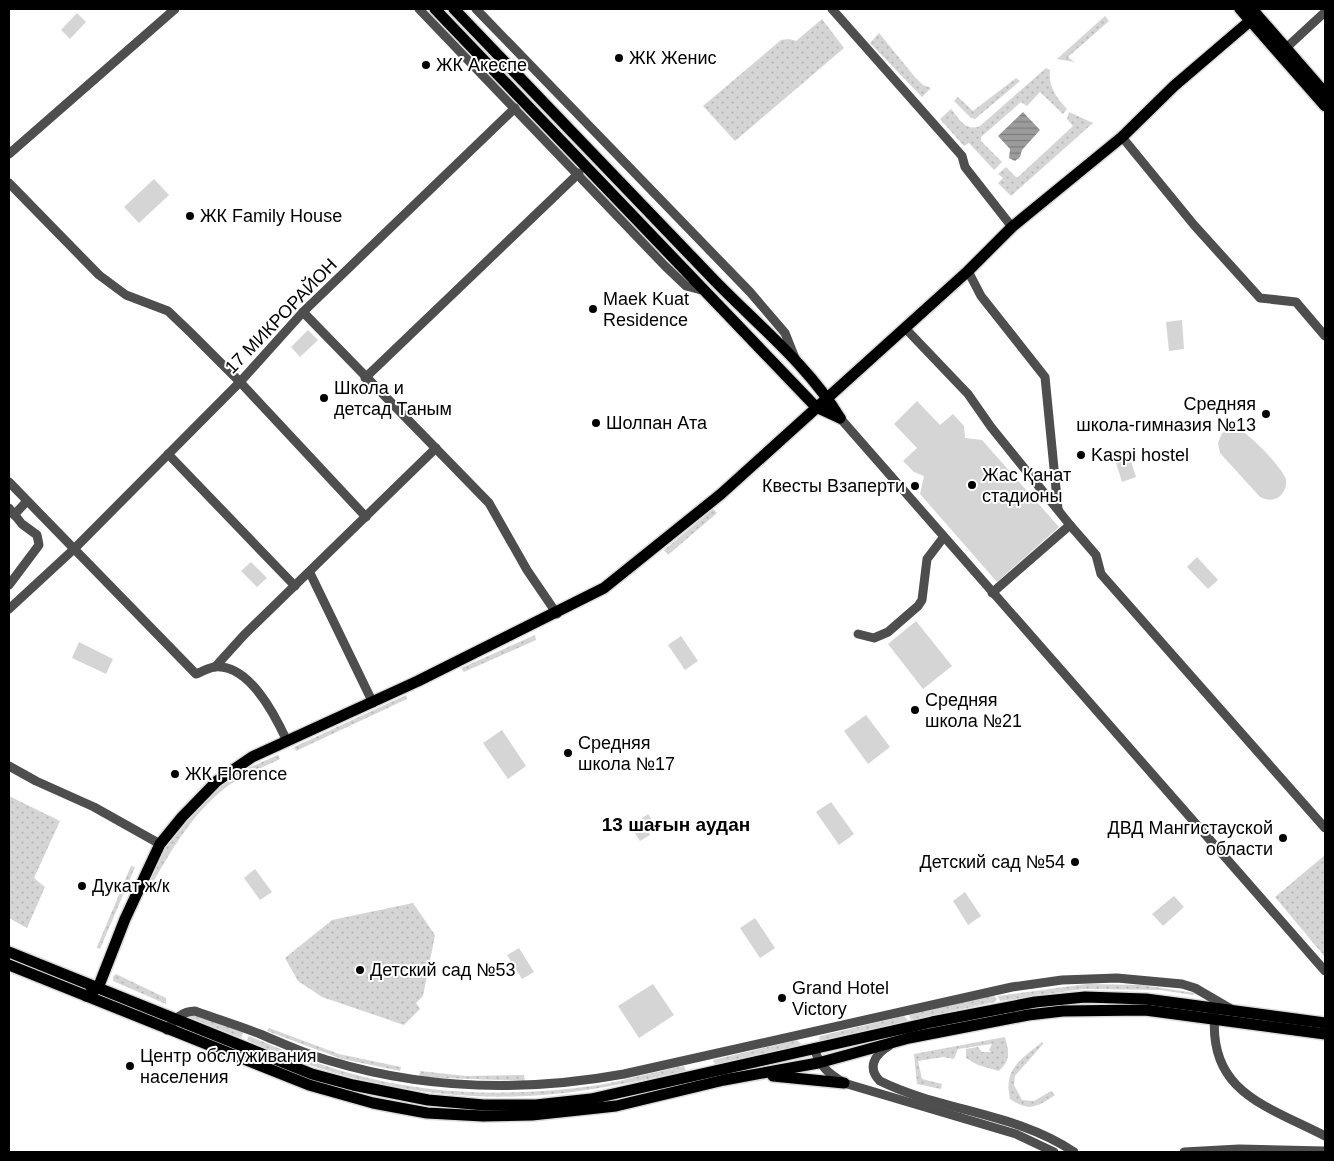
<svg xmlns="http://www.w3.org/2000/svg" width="1334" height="1161" viewBox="0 0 1334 1161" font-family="Helvetica,sans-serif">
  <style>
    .grass { fill: url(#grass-dots) }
    .park { fill: url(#park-crowns) }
    .pitch { fill: #d5d5d5 }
    .water { fill: url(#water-rules) }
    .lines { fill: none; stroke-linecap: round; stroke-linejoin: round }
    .major-casing { stroke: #dbdbdb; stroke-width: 14 }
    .minor { stroke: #4e4e4e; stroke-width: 9 }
    .major { stroke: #000; stroke-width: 11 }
    .poi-dot { fill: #000; stroke: #fff; stroke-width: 2 }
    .labels { text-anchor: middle; stroke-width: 4; stroke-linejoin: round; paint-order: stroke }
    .poi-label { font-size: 18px; fill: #000; stroke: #fff; text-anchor: start }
    .street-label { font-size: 18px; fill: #000; stroke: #fff }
    .neighbourhood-label { font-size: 19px; font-weight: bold; fill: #000; stroke: #fff }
  </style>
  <defs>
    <pattern id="grass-dots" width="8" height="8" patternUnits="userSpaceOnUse" patternTransform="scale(1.25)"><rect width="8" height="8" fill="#d5d5d5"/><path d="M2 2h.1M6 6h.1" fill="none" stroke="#b5b5b5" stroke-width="1.8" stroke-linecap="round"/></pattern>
    <pattern id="park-crowns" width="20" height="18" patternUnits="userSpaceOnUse" patternTransform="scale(1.25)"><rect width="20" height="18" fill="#d5d5d5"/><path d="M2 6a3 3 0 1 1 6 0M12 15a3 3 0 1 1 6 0" fill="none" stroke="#b5b5b5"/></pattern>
    <pattern id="water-rules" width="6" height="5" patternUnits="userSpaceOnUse" patternTransform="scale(1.25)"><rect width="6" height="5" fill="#9c9c9c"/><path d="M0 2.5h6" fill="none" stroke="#7d7d7d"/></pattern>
  </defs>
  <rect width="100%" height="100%" fill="#fff"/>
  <g class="grass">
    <polygon points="1105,16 1109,21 1068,57 1074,62 1057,59"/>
    <polygon points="822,19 844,48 735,141 703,106 781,40 789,39 796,41"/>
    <polygon points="879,33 914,76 923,85 931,88 922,97 870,43"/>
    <path d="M1046,68L1050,70C1048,87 1057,98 1067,109L1063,114L1040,92L1027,106L1021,102L981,137V141L1002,162L994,170L969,143L964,146L940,119L951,109C959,119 966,132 980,126Z"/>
    <polygon points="1016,78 1020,81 975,119 971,118 954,101 958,97 973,111"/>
    <polygon points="1069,112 1093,123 1011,196 998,183 1003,178 998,174 1006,167 1017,178 1073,126 1067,119"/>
    <polygon points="713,509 717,513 668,555 664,550"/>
    <polygon points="535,635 536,640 464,672 461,668"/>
    <polygon points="406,695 407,699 296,751 294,747"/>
    <path d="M278,755L280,759C264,767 246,774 232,783C196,808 174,846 153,882L150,880C160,845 207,790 239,772C252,766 265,761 278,755Z"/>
    <polygon points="9,796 60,821 34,878 45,887 27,928 9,918"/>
    <polygon points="1325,855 1325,957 1275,897"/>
    <polygon points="131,866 135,867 100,949 97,947"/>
    <polygon points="413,903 435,935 423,996 416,1003 420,1009 404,1025 322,997 298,981 285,958 332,920"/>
    <polygon points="116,974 166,998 166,1004 113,981 113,977"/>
    <polygon points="1087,984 1142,985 1195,993 1193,995 1160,990 1083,989 1000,1001 998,996"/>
    <polygon points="993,995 997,999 995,1002 911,1020 909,1015"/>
    <polygon points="190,1013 239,1031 243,1033 241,1038 185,1016"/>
    <polygon points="904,1016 908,1020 906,1023 822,1041 819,1039 820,1036"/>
    <polygon points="269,1028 339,1054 401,1067 400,1071 342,1059 267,1031"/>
    <path d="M249,1036C283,1050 317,1065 353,1074C431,1096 519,1097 599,1085C627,1080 656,1071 684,1066L686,1071C639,1081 592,1091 544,1095C443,1103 338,1082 247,1040Z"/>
    <path d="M1005,1037C1009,1052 1011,1060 999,1071L978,1065L966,1058V1049L978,1047L982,1052H991L989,1050L992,1044L958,1049L954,1059L943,1057L918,1061L922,1079L942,1084L941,1089L917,1084L914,1054Z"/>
    <polygon points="797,1040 801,1044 799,1047 715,1065 713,1060"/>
    <path d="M1042,1042L1043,1044L1015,1076L1014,1085L1022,1100L1034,1101L1051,1091L1055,1095C1038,1107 1029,1112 1010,1099C1003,1068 1021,1060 1042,1042Z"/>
    <polygon points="420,1071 466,1076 524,1075 525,1081 419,1077"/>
  </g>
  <polygon class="park" points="648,814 655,824 647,829 650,835 640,841 631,827"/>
  <g class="pitch">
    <polygon points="77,13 86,22 70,39 61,30"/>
    <polygon points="154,179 169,195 139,223 124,207"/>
    <polygon points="1182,320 1184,349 1169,351 1166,322"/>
    <polygon points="308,330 318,340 300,357 291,347"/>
    <polygon points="917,401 940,425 953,414 964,426 965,438 982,440 1059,527 997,582 920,494 924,476 914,472 903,461 917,448 894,424"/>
    <path d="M1235,427C1245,429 1284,469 1286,480C1287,486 1284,493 1279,497C1273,501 1266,500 1260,497L1220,453L1218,443L1222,433Z"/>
    <polygon points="1127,449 1136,477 1122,482 1113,453"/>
    <polygon points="1197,557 1218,580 1208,589 1187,567"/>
    <polygon points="251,562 267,578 257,587 241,571"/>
    <polygon points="916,621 952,666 923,689 888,644"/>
    <polygon points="681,636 698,661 685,670 668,645"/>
    <polygon points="79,642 113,659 106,674 72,658"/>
    <polygon points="866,715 890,747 868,764 844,731"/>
    <polygon points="502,730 526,766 508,779 483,743"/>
    <polygon points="831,802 854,834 839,845 816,812"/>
    <polygon points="255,869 272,892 260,900 244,878"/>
    <polygon points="965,892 981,916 968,925 953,901"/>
    <polygon points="1174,896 1184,907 1163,926 1152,914"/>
    <polygon points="755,918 775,948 760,958 740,928"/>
    <polygon points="519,948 534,972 522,979 507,955"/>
    <polygon points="653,984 674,1015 639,1038 618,1006"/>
  </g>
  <polygon class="water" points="1023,112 1040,130 1022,150 1020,157 1015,161 1009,158 1010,149 998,136"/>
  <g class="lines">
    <defs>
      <g id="major">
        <polyline points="435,9 816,407 840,418"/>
        <path d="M454,9C541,100 629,191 716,282C758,325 809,366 840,418"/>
        <polyline points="1240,9 1325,106"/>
        <polyline points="1252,9 1325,93"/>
        <polyline points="9,952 312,1074 353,1085 428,1100 484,1105 536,1105 591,1099 932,1022 1035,1002 1085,997 1146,999 1325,1023"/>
        <polyline points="9,965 309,1085 373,1103 427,1113 483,1116 532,1115 616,1106 724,1080 818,1063 909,1038 1028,1015 1063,1011 1145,1010 1325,1034"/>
        <polyline points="86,996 98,988 125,919 160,844 182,817 217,781 252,757 418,681 604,588 721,494 968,271 1012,227 1122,137 1174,86 1257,15"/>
        <polyline points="773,1076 844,1083"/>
      </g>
    </defs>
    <use href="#major" class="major-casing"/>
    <g class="minor">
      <polyline points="419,9 665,266 686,286 705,291"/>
      <polyline points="476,9 750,292 785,333 795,358"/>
      <polyline points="832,9 962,156 965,167 1012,227"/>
      <polyline points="1286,48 1325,12"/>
      <polyline points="1122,137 1194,225 1260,298 1296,302 1325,336"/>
      <polyline points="9,154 175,9"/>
      <polyline points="9,183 99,275 126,295 168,311 191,333 240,382 366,517"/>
      <polyline points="968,271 981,296 1045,377 1058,509"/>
      <polyline points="303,312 489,503 527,570 557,614"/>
      <polyline points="905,328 968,394 991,427 1070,525 992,593"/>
      <polyline points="365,378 579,173"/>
      <polyline points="840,418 1325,971"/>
      <polyline points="168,454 295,586"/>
      <path d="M9,482L196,674C201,672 208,668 214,667C249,663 275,715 287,741"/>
      <polyline points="9,508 22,524 37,535 39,545 9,585"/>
      <polyline points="14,515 27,501"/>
      <polyline points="1070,525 1096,555 1101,574 1325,828"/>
      <polyline points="310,573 373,703"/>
      <polyline points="9,609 74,549 240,382 303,312 515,108"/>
      <polyline points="858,634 874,638 888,632 918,606 922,600 927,559 943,538"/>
      <polyline points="215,667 244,635 436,448"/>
      <polyline points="9,766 36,781 94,807 160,844"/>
      <path d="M1215,1013C1207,1092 1267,1106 1325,1136"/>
      <path d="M167,1030C175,1019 182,1011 195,1011C217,1019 239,1026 260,1034C282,1043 305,1054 327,1060C425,1090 525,1092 624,1074L1012,987L1062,980L1117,978L1182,984L1195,988L1231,1009"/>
      <path d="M889,1046C874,1055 867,1068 880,1081C941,1111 1017,1113 1074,1152"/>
      <path d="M814,1048C820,1067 828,1073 844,1083L1016,1134L1054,1152"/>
      <polyline points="1184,1152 1239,1149 1325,1151"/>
    </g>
    <use href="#major" class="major"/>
  </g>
  <g class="poi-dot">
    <circle cx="619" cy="58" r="5"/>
    <circle cx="426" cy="65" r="5"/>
    <circle cx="190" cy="216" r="5"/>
    <circle cx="593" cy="309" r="5"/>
    <circle cx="324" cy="398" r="5"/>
    <circle cx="1266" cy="414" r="5"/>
    <circle cx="596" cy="423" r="5"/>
    <circle cx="1081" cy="455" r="5"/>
    <circle cx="972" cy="485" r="5"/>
    <circle cx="915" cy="486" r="5"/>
    <circle cx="915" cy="710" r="5"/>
    <circle cx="568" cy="753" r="5"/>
    <circle cx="175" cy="774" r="5"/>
    <circle cx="1283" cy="838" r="5"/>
    <circle cx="1075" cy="862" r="5"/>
    <circle cx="82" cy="886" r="5"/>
    <circle cx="360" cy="970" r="5"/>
    <circle cx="782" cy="998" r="5"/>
    <circle cx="130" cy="1066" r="5"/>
  </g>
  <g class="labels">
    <g class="poi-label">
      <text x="629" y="64">ЖК Женис</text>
      <text x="436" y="71">ЖК Акеспе</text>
      <text x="200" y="222">ЖК Family House</text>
      <text x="603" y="305">Maek Kuat<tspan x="603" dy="21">Residence</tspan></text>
      <text x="334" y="394">Школа и<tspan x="334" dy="21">детсад Таным</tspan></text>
      <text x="1256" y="410" text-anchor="end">Средняя<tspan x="1256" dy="21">школа-гимназия №13</tspan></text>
      <text x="606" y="429">Шолпан Ата</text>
      <text x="1091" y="461">Kaspi hostel</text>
      <text x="982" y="481">Жас Қанат<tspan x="982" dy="21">стадионы</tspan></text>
      <text x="905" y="492" text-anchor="end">Квесты Взаперти</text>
      <text x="925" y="706">Средняя<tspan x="925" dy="21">школа №21</tspan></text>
      <text x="578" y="749">Средняя<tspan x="578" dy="21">школа №17</tspan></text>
      <text x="185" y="780">ЖК Florence</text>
      <text x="1273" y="834" text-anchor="end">ДВД Мангистауской<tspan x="1273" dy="21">области</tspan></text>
      <text x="1065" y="868" text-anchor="end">Детский сад №54</text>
      <text x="92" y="892">Дукат ж/к</text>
      <text x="370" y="976">Детский сад №53</text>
      <text x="792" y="994">Grand Hotel<tspan x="792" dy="21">Victory</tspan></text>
      <text x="140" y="1062">Центр обслуживания<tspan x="140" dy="21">населения</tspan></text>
    </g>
    <g class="street-label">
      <text transform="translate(281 316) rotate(-46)" y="6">17 МИКРОРАЙОН</text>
    </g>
    <g class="neighbourhood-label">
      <text x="676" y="831">13 шағын аудан</text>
    </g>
  </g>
  <rect width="1334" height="1161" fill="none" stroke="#000000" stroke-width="20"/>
</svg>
